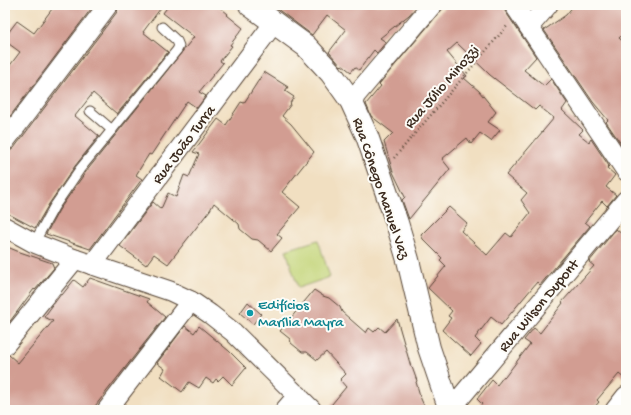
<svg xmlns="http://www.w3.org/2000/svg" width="631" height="415" viewBox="0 0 631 415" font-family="'Gochi Hand',sans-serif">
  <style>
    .grass { fill: #c3d477; stroke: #7f7f4a }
    .building { fill: #d29d92 }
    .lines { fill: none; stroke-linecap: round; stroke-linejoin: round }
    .lane-casing { stroke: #564536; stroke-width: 11 }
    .street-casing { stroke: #564536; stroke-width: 21 }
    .secondary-casing { stroke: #564536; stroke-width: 24 }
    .path { stroke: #564536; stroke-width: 2.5; stroke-dasharray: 1 3; stroke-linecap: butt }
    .lane { stroke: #fff; stroke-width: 9 }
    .street { stroke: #fff; stroke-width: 19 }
    .secondary { stroke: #fff; stroke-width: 22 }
    .culture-dot { fill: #0f9aa8; stroke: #fdfcf7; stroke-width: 1.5 }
    .labels { text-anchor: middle; stroke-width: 4; stroke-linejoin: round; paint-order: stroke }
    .street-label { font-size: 15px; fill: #3b2a1e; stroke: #fdfcf7 }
    .culture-label { font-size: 15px; fill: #0d838f; stroke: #fdfcf7; text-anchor: start }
  </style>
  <rect width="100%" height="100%" fill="#fdfcf7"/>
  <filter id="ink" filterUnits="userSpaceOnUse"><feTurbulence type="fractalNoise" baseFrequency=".025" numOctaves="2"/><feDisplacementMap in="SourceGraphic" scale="8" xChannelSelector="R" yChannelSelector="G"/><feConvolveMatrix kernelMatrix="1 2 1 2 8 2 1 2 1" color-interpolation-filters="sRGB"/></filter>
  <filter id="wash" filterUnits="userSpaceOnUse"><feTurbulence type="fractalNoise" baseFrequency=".012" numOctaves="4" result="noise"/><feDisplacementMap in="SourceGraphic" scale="16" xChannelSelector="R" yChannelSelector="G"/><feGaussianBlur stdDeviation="0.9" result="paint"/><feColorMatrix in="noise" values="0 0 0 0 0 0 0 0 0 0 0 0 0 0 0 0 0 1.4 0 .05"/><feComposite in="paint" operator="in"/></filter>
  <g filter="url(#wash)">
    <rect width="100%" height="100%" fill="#f1dfc1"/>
    <polygon class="grass" points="318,240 330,277 298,288 286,250"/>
    <g id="blocks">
      <g class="building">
        <polygon points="55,5 94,5 5,123 5,72 20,52 5,41 5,37 17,21 34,33"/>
        <polygon points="119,5 163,5 143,32 168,52 117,114 93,93 75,116 99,136 75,166 49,204 35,228 5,212 5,152 10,151 14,148 117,12"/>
        <polygon points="169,5 217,5 228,14 227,15 243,28 230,45 232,46 220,61 223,63 199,92 206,96 197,108 187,101 151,155 149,154 136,175 142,179 90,249 46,234 59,210 85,173 194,37 163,13"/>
        <polygon points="272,5 418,5 409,15 380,38 386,42 377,53 374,50 359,70 355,67 351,72 342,65 341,66 329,52 346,30 327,15 312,35"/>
        <polygon points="446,5 503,5 505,11 536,57 524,70 544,86 551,79 567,103 562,110 583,130 579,134 589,142 591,139 609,166 607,168 615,175 606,187 616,195 607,206 602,201 585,222 590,226 540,285 537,282 501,325 491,317 475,338 481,344 471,356 442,330 451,318 448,316 452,311 428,288 446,266 440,260 442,258 423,239 421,235 449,207 467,223 461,231 487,255 506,233 511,237 530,213 521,200 527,193 506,175 554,118 539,106 535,110 490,75 457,43 447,52 467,76 464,78 479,91 496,112 488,122 500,130 491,141 480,133 471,144 467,138 442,159 450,169 409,219 402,200 405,197 393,172 384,142 393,133 371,116 366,104 381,86 379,84"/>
        <polygon points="574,5 626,5 626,31 619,38 626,44 626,151 606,122 608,120 593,102 544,30 566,15"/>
        <polygon points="264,72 288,87 285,91 294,97 290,103 291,104 282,116 291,124 314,152 282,192 300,207 277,234 282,238 271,251 258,240 252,239 240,229 239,224 214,203 210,210 168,264 154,254 146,265 120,246 153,202 161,209 168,193 176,197 184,175 189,177 199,154 193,152 218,119 226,125 241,102 244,103"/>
        <polygon points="616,229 626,238 626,380 619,374 597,400 599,402 592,410 477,410 482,404 477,399 492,380 497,385 504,376 505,377 530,344 524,340 534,328 540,333 563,303 562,302 594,266 589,262"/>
        <polygon points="5,246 17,251 52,263 54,268 35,290 34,289 5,328"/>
        <polygon points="90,278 149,299 147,302 165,317 92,410 5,410 5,356 9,355 18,363 53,321 44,317 61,294 62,295 74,280 83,287"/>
        <polygon points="314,290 323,296 329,298 340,307 342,312 366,333 369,328 374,332 379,327 385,332 397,319 411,367 412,367 417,381 416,382 421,399 426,410 327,410 346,387 340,380 346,374 326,352 317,360 307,352 302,352 291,343 290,339 280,331"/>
        <polygon points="248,302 261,314 253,324 240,313"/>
        <polygon points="185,326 194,333 199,326 229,351 246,368 232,385 223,376 218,381 216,379 213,383 206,378 199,388 189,382 182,392 161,376 165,369 157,363"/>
      </g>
    </g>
  </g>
  <g filter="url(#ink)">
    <use href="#blocks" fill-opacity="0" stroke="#564536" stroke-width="1"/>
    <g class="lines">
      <defs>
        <g id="lane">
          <polyline points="90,111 112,130"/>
          <polyline points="34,243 54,207 80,169 177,50 179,46 177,41 162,27"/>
        </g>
        <g id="street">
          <polyline points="514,5 626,171"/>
          <polyline points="529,27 548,5"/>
          <polyline points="351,101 432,5"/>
          <polyline points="5,141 108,5"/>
          <polyline points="5,227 34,243 75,259 170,291 191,301 210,314 233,332 312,410"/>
          <polyline points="92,265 274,23"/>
          <polyline points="5,345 75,259"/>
          <polyline points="107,410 191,301"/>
          <polyline points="285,410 298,395"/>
          <polyline points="450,410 626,200"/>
          <polyline points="615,410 626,396"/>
        </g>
        <polyline id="secondary" points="250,5 306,46 331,73 351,101 367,136 397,223 408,260 429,348 450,410"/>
      </defs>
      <use href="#lane" class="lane-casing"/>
      <use href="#street" class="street-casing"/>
      <use href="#secondary" class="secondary-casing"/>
      <polyline class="path" points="394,158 508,25"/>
      <use href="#lane" class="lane"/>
      <use href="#street" class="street"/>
      <use href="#secondary" class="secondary"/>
    </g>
  </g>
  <circle class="culture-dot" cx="250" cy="313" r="4"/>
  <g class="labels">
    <g class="street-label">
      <text transform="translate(441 86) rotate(-49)" y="5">Rua Júlio Minozzi</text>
      <text transform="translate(183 144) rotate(-53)" y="5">Rua João Turra</text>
      <text transform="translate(382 188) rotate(71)" y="5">Rua Cônego Manuel Vaz</text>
      <text transform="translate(538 305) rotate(-50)" y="5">Rua Wilson Dupont</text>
    </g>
    <g class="culture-label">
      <text x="258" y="309">Edifícios<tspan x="258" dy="17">Marília Mayra</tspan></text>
    </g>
  </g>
  <rect width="631" height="415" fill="none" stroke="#fdfcf7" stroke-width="20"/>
</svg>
